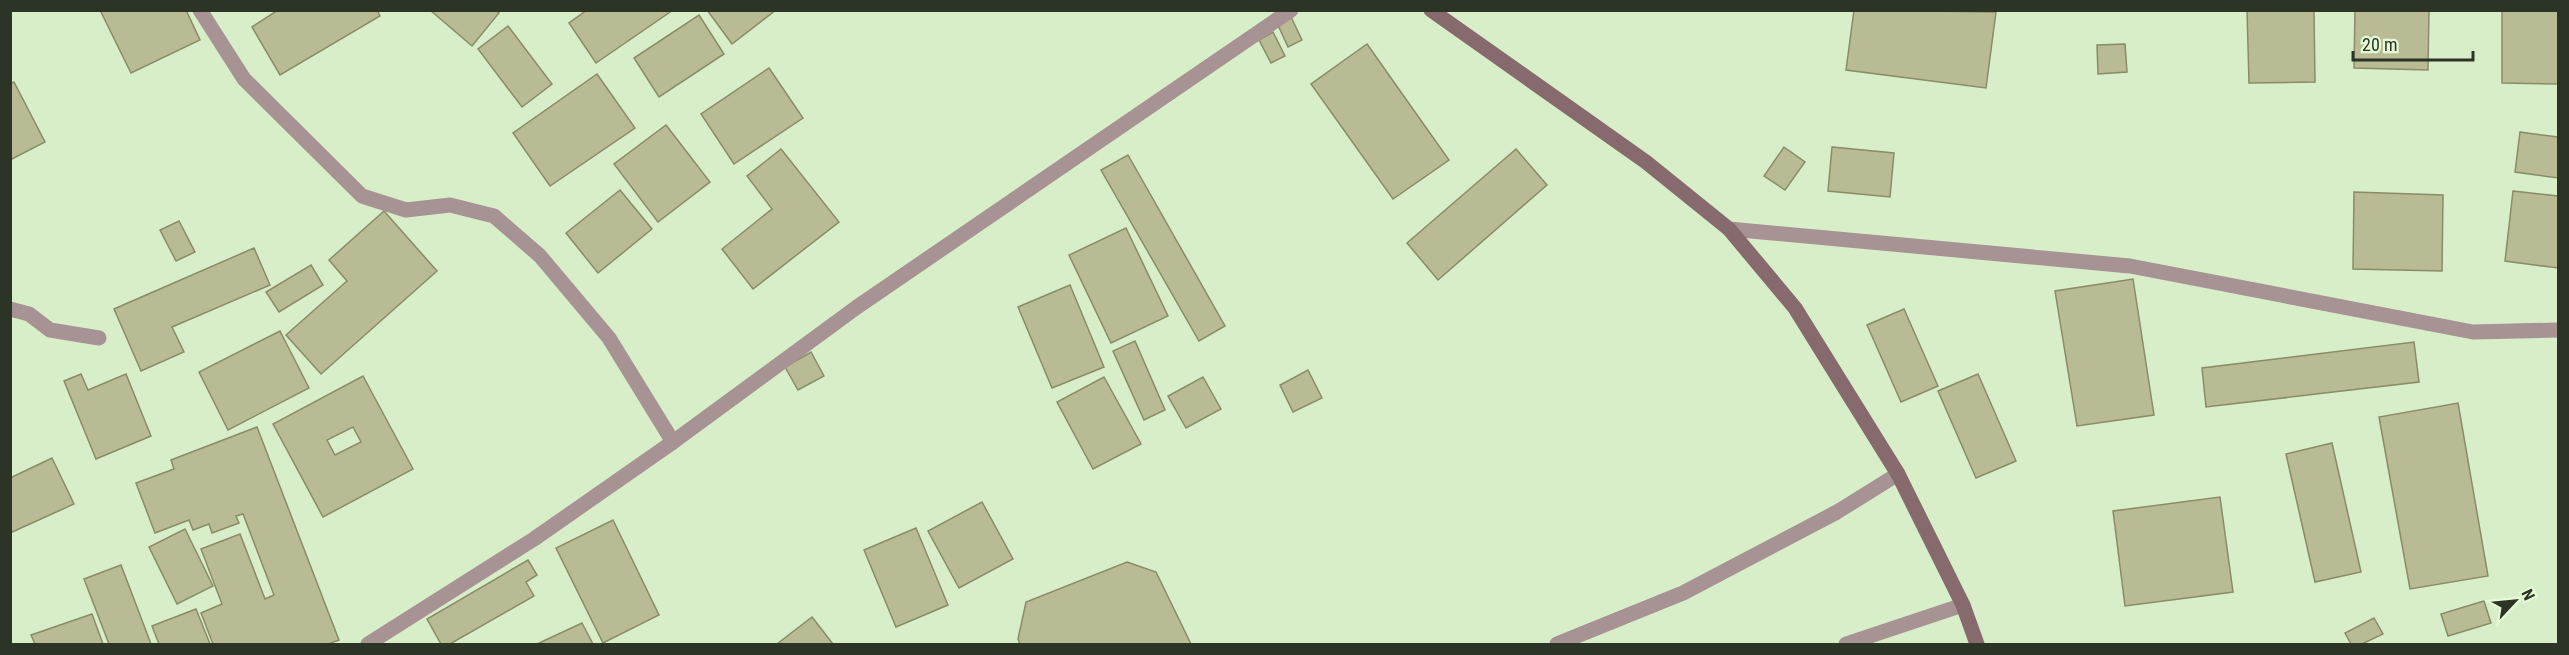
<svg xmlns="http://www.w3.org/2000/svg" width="2569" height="655" viewBox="0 0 2569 655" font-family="'Roboto Condensed',sans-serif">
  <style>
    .building { fill: #b8bb93; stroke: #898c66; stroke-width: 1.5; fill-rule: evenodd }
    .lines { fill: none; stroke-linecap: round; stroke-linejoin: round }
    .street { stroke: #a79294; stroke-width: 15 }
    .secondary { stroke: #876a6d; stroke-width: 15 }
  </style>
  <rect width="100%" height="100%" fill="#d8eec8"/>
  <g class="building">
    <polygon points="100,10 186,10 200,40 131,73"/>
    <polygon points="278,10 377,10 380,16 280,75 252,27"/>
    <polygon points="430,10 495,10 499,13 472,46"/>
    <polygon points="587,10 673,10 596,63 569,23"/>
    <polygon points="707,10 776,10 732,44"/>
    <polygon points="1854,10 1996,12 1986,88 1846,70"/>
    <polygon points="2247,10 2314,10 2315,82 2249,83"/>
    <polygon points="2355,10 2429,10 2428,70 2354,68"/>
    <polygon points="2502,10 2558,10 2558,84 2502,83"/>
    <polygon points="699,15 724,54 659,97 634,58"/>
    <polygon points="1291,17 1302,40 1288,47 1277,23"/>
    <polygon points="508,26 552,84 522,107 478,49"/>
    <polygon points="1273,32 1285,56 1271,63 1259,40"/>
    <polygon points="1367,44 1449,160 1393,199 1311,84"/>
    <polygon points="2125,44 2127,72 2098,74 2097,45"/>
    <polygon points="769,68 803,118 734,164 701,114"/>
    <polygon points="597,74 635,128 550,186 513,133"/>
    <polygon points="14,82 45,142 10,160 10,84"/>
    <polygon points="666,125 710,182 658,222 614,164"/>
    <polygon points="2520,132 2558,137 2558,178 2515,172"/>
    <polygon points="1784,147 1805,162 1785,190 1764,176"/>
    <polygon points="1832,147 1894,153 1890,197 1828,191"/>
    <polygon points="781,149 839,222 753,289 722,249 772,209 747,176"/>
    <polygon points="1516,149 1547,185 1438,280 1407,243"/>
    <polygon points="1128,155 1225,326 1199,341 1101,170"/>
    <polygon points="620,190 652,229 598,273 566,233"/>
    <polygon points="2513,191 2558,196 2558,268 2505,261"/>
    <polygon points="2354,192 2443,195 2442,271 2353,269"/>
    <polygon points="384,211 437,271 321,374 286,335 347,281 329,260"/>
    <polygon points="179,221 195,252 176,261 160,230"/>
    <polygon points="1126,228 1168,316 1111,343 1069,255"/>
    <polygon points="254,248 270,285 172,327 184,352 141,371 114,309"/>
    <polygon points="311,265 323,285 279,312 266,292"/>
    <polygon points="2133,279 2154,415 2077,426 2055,291"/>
    <polygon points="1070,285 1104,367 1052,388 1018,307"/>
    <polygon points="1904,309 1938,386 1901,402 1867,325"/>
    <polygon points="280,331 309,388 228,430 199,372"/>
    <polygon points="1135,341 1165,410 1144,420 1113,351"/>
    <polygon points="2414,342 2419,382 2206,407 2202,368"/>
    <polygon points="811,352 824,376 798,390 785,367"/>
    <polygon points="1308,370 1322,398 1293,412 1280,385"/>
    <polygon points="81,374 88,390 126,374 151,436 96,459 64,381"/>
    <polygon points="1978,374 2016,461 1976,478 1938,391"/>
    <path d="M363,376L413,469L323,517L273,424ZM353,427L361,442L335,455L327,440Z"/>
    <polygon points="1104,377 1141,444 1093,469 1057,402"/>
    <polygon points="1203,377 1221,409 1186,428 1168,396"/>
    <polygon points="2458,403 2488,576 2410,589 2379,417"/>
    <polygon points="257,427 339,640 328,644 213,644 201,613 222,604 201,549 240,534 265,599 274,595 243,514 236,516 239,523 212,533 209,524 193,530 189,520 155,533 136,483 174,469 171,460"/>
    <polygon points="2332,443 2361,572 2315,582 2286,454"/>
    <polygon points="52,458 74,504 10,533 10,478"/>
    <polygon points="2220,497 2233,592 2125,606 2113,511"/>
    <polygon points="982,502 1013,559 959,588 928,531"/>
    <polygon points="613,520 659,615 603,643 556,548"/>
    <polygon points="916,528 948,605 896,627 864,550"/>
    <polygon points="185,529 213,586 177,604 149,547"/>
    <polygon points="528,560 537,575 526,582 534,596 450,644 441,644 427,619"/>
    <polygon points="1127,562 1156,572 1191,644 1020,644 1018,639 1026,602"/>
    <polygon points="121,565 151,644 109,644 84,579"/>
    <polygon points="2484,601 2491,623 2448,636 2441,614"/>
    <polygon points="196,609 210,644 159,644 152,626"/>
    <polygon points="92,614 103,644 35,644 31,635"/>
    <polygon points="812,617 833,644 777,644"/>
    <polygon points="2374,618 2383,634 2362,644 2351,644 2345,633"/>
    <polygon points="582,623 593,644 537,644"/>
  </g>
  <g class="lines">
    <g class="street">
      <polyline points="200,10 244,79 362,196 406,210 450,205 494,216 540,256 609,338 673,442"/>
      <polyline points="1729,229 2130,266 2473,332 2558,330"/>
      <polyline points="10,309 29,314 50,330 99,338"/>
      <polyline points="368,644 534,539 673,442 857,307 1291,10"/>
      <polyline points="1557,644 1683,593 1837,512 1898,474"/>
      <polyline points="1846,644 1963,605"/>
    </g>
    <polyline class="secondary" points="1431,10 1646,162 1729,229 1795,308 1898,474 1963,605 1977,644"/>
  </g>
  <rect width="2569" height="655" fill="none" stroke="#2c3426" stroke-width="24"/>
  <g transform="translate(2515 601) rotate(64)" stroke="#e5fbd5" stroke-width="4.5" paint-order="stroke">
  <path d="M0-4.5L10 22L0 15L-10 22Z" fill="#2c3426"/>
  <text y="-9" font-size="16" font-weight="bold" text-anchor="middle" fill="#2c3426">N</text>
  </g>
  <path d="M2353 51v9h120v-9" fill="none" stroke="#2c3426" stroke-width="3"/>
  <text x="2362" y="51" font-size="18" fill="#2c3426" stroke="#e5fbd5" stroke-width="4.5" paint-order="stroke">20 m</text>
</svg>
